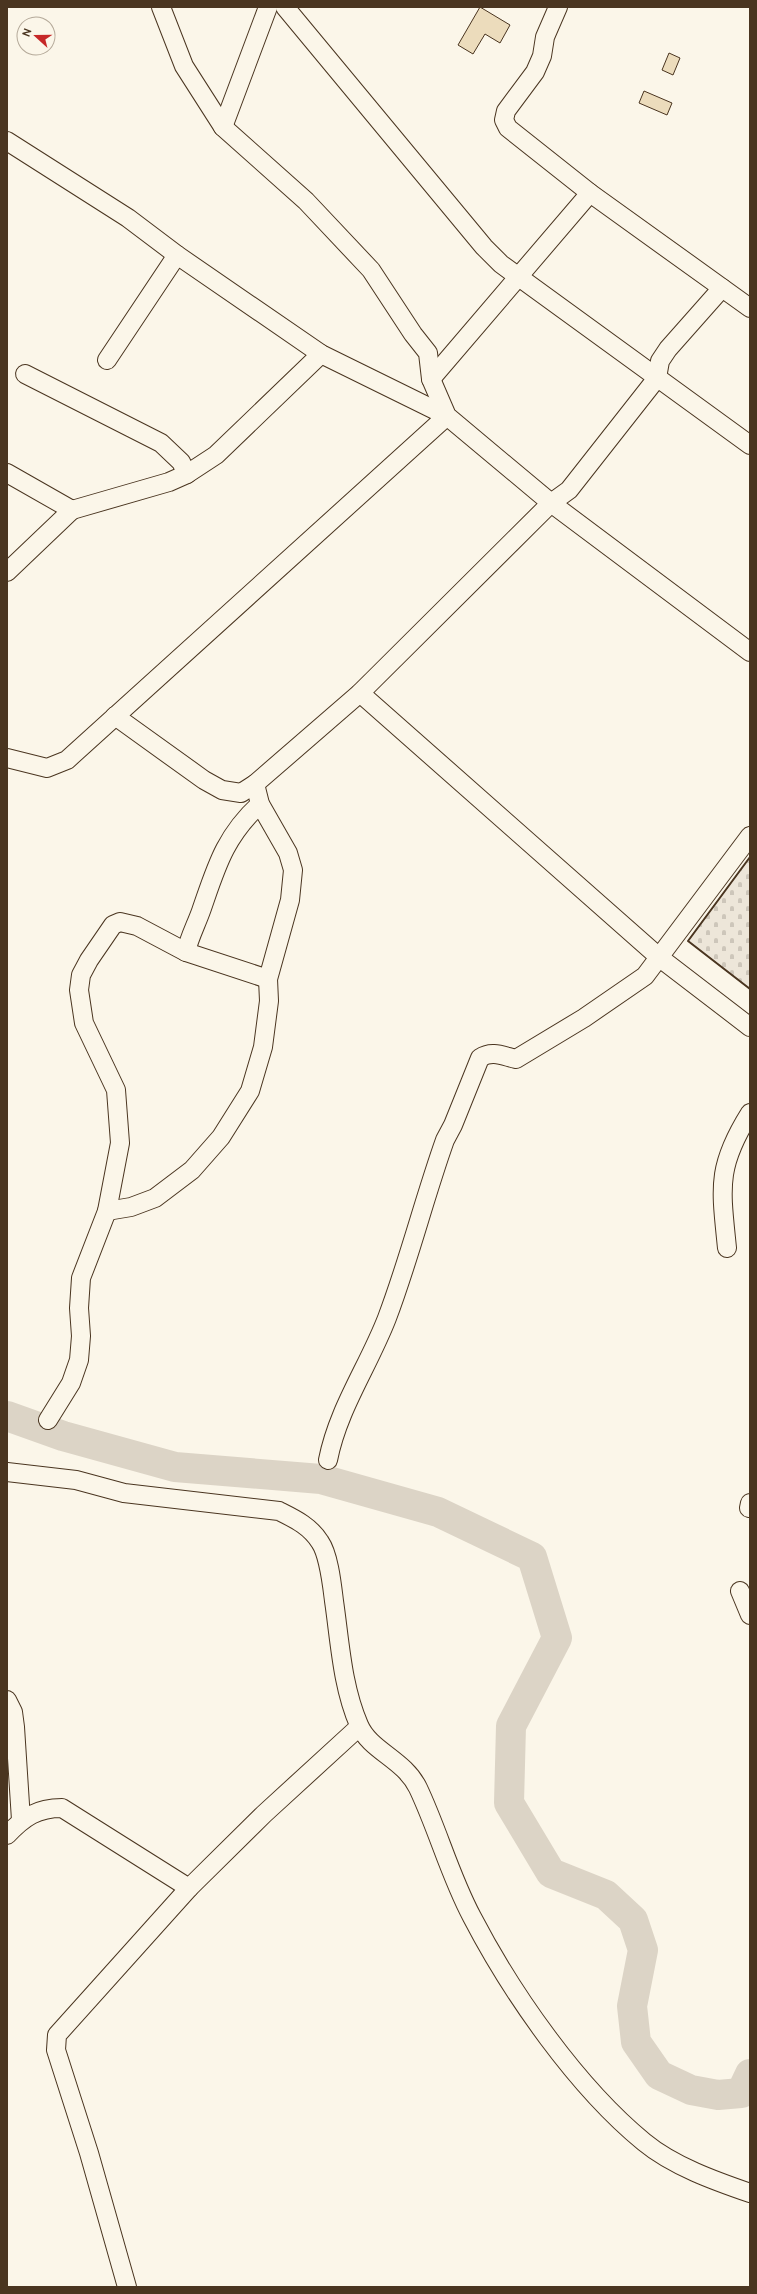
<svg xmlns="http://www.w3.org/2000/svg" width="757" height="2294" viewBox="0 0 757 2294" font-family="Cabin,sans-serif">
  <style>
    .cemetery { fill: url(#cemetery-stones); stroke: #887966 }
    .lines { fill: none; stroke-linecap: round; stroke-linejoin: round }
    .river { stroke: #dcd4c6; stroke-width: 30 }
    .building { fill: #ecdcbc; stroke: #4a3520 }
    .minor-casing { stroke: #4a3520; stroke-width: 20 }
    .minor { stroke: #fbf6e9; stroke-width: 18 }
    .wall { stroke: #4a3520; stroke-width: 2 }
  </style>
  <defs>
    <pattern id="cemetery-stones" width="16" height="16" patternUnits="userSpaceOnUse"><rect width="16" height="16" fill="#ede6d9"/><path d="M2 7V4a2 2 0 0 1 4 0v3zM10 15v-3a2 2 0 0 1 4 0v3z" fill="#cdc6ba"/></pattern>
  </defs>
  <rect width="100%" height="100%" fill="#fbf6e9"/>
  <polygon class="cemetery" points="750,857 750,989 688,941"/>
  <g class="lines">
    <polyline class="river" points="7,1416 63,1436 175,1467 321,1479 438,1512 532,1557 557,1638 511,1726 509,1803 551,1873 606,1895 633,1920 643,1950 632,2006 636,2042 659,2075 691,2090 718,2095 741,2093 750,2074"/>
  </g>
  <g class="building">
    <polygon points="480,7 510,25 500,43 485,34 473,54 458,45"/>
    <polygon points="669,53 680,58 673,75 662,70"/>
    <polygon points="644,91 672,103 667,115 639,103"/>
  </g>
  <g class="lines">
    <defs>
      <g id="minor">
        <polyline points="161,7 184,66 223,127 306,201 371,270 413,334 428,353 431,379 447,416 551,503 750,652"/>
        <polyline points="285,7 484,247 501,264 750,445"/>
        <polyline points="558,7 545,37 542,56 535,72 506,111 504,120 508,128 590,193 750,308"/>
        <polyline points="223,127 268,7"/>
        <polyline points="7,141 128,218 177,255 321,354 447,416 67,760 47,768 7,758"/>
        <polyline points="107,360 177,255"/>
        <polyline points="25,374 161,443 181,462 187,474"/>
        <polyline points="431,379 590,193"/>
        <polyline points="7,473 72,510 169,482 187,474 216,455 321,354"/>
        <polyline points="7,572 72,510"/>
        <polyline points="360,693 660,958 750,1027"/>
        <polyline points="115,716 204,780 222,790 241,793 255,784 360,693 551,503 569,490 657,378 660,361 668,349 722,288"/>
        <path d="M186,952C189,938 196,925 201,911C216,868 224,837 260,804"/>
        <polyline points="107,1211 131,1207 155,1198 192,1170 221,1137 250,1091 263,1047 269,1001 268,979 290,900 293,870 288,853 260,804 255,784"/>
        <path d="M727,1248C721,1188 716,1167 750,1113"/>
        <polyline points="48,1420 71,1383 79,1360 81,1336 79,1308 81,1278 107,1211 120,1143 116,1090 84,1023 79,990 81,975 89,960 113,925 120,922 137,926 186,952 268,979"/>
        <path d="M328,1460C338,1409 368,1367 387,1318C409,1260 424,1199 445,1140L453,1125L480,1058C492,1050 503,1056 516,1059L584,1018L645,976L750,836"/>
        <path d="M7,1472L76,1480L124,1493L279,1511C295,1519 310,1526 320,1542C329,1555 332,1585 334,1601C340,1642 342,1686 359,1725C370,1751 404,1759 418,1788C438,1830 450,1876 472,1917C512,1994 577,2087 644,2142C673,2166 715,2181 750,2193"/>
        <polyline points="749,1508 750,1503"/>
        <polyline points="740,1591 750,1615"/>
        <polyline points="7,1700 13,1712 15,1727 21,1820"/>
        <path d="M7,1835C24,1817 37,1808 62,1808L189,1888L264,1814L359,1727"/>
        <polyline points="127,2287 89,2153 56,2050 57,2035 189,1888"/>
      </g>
    </defs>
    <use href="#minor" class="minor-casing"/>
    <use href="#minor" class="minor"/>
    <polyline class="wall" points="750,857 688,941 750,989"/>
  </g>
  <rect width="757" height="2294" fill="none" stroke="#4a3520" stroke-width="16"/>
  <g transform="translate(36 36) rotate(291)"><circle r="19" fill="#fbf6e9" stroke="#b4a999"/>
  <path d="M0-3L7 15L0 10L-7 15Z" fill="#c62828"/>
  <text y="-6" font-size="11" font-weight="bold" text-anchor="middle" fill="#4a3520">N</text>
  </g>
</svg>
